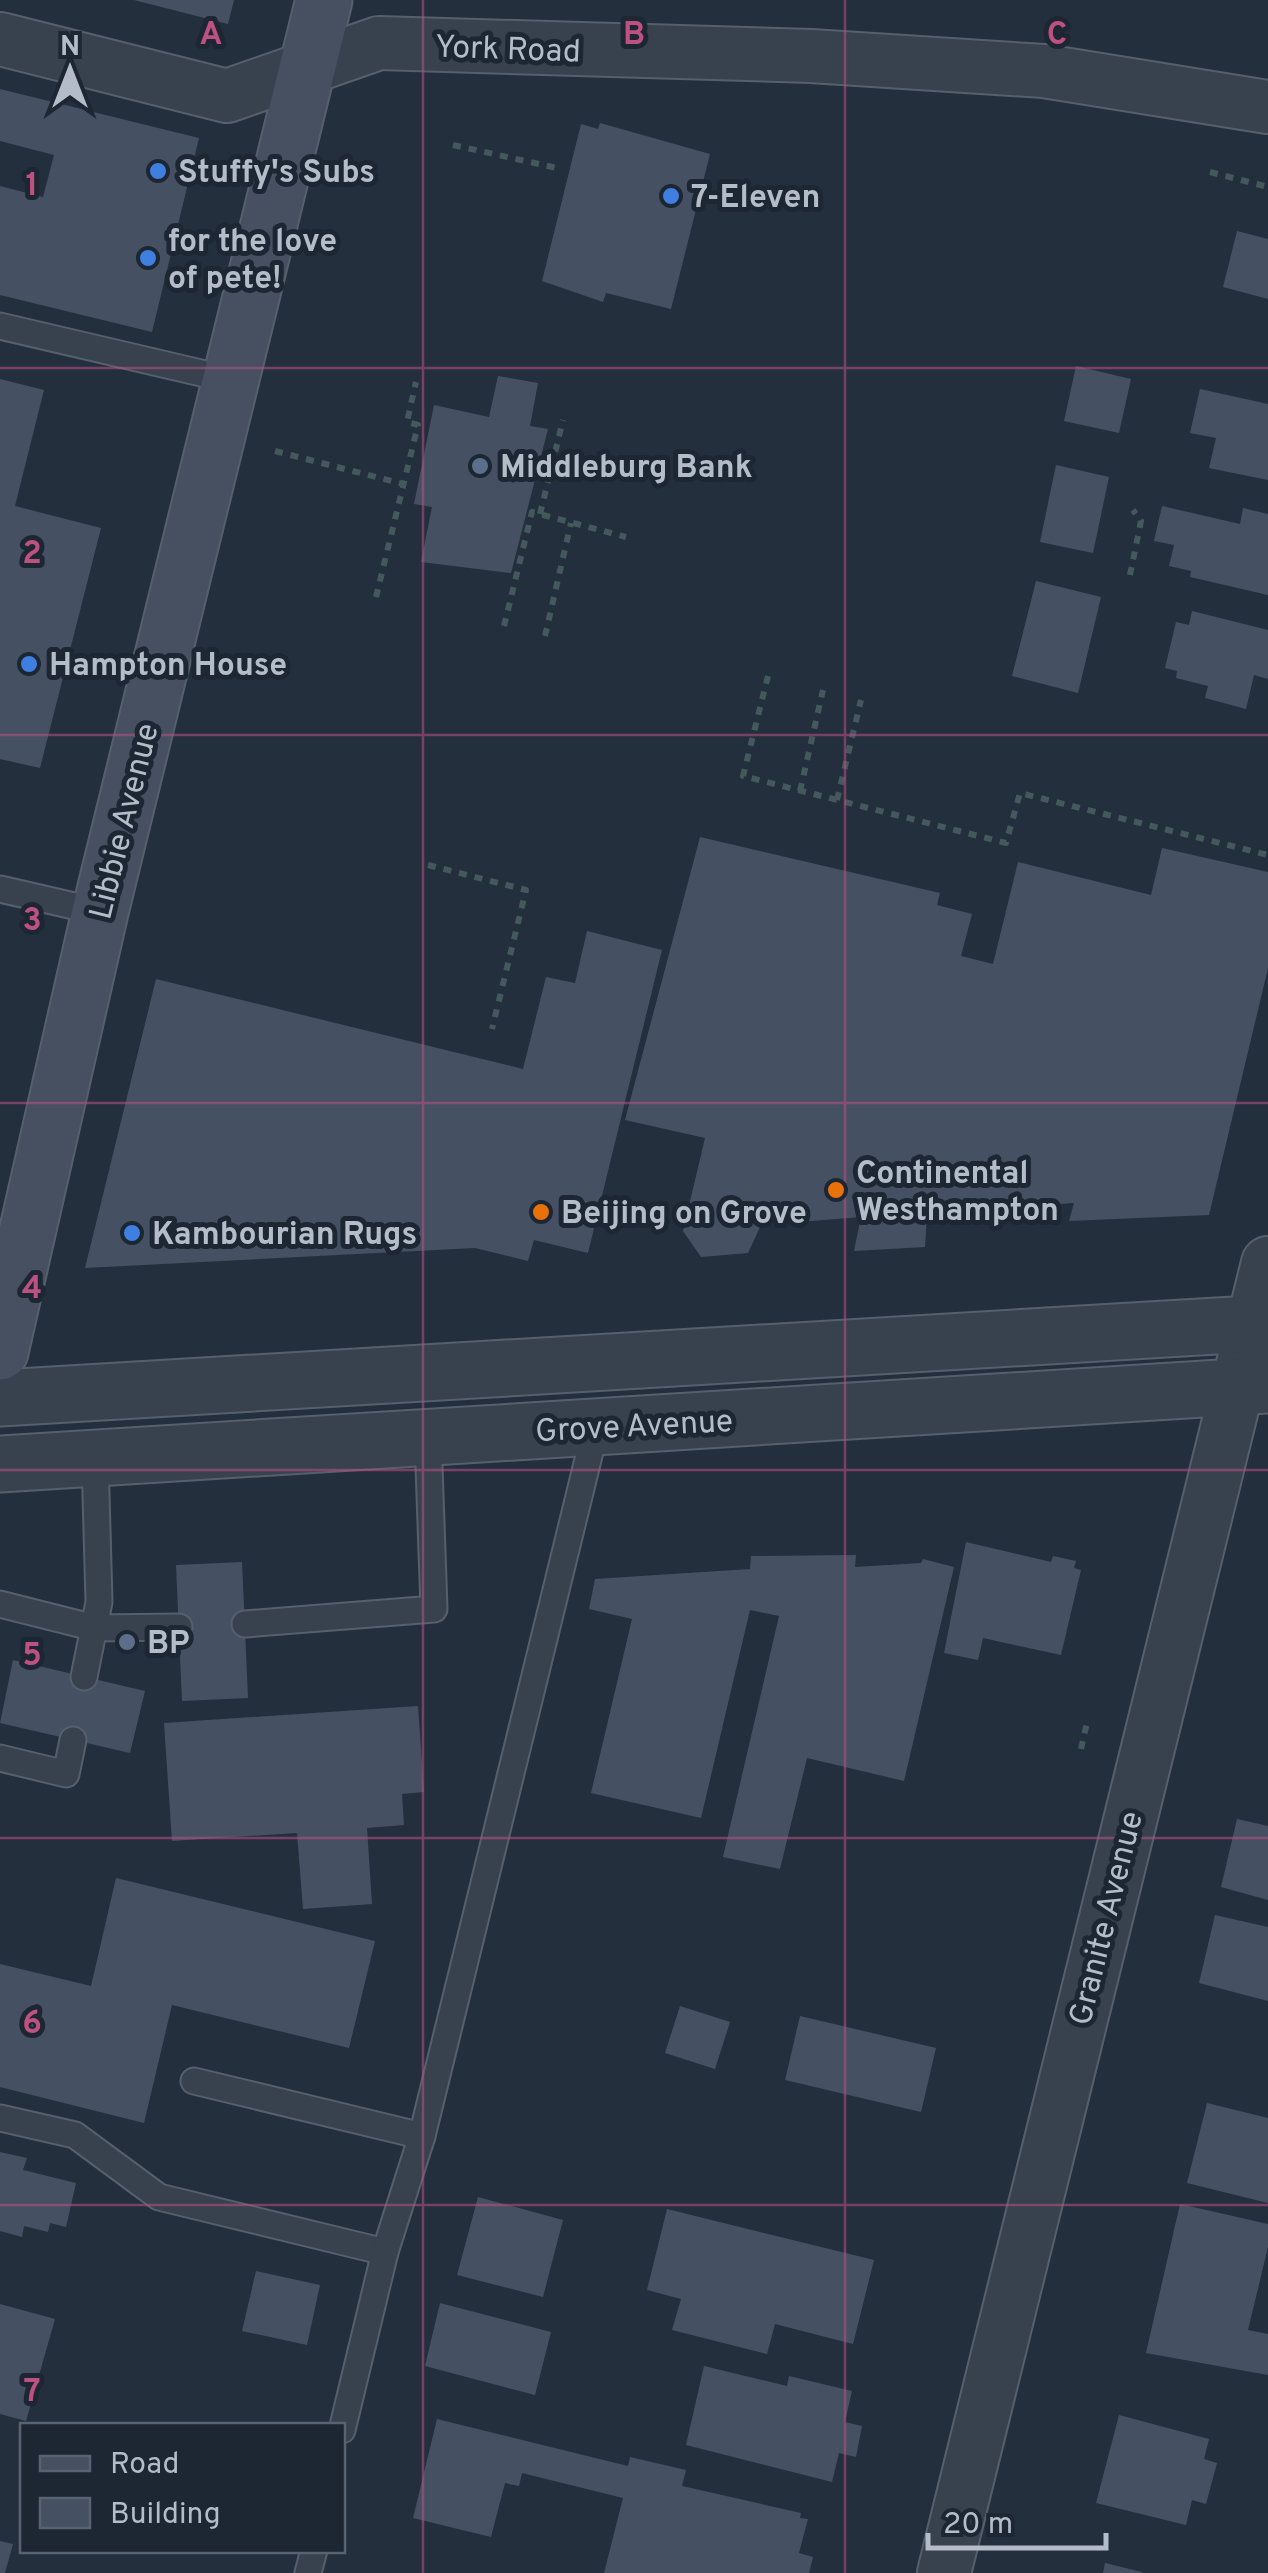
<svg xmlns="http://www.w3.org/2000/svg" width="1268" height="2573" viewBox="0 0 1268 2573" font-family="Overpass,sans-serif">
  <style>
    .building { fill: #455162 }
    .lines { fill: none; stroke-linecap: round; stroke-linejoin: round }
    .service-casing { stroke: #565f6c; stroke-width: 29 }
    .minor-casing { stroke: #565f6c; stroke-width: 56 }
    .tertiary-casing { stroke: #565f6c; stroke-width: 59 }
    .secondary-casing { stroke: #565f6c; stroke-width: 59 }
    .path { stroke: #44595c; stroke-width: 6; stroke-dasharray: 8 8; stroke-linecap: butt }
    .service { stroke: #38414e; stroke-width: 25 }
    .minor { stroke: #38414e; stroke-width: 52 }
    .tertiary { stroke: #38414e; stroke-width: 55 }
    .secondary { stroke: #465061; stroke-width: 55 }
    .grid { fill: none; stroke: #bd5182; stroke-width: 2.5; stroke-opacity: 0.55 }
    .shop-dot { fill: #3f7fe0; stroke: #1d2633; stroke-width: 4 }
    .service-dot { fill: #5c6f8a; stroke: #1d2633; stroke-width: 4 }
    .food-dot { fill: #e8710a; stroke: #1d2633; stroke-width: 4 }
    .labels { text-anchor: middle; stroke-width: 10; stroke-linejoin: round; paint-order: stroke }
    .street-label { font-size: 32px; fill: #b4bcc9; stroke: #1d2633 }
    .poi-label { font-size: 32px; font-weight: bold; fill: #b4bcc9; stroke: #1d2633; text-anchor: start }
    .grid-label { font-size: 32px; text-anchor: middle; font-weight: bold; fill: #bd5182; stroke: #1d2633; stroke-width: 10; stroke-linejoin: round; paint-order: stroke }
  </style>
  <rect width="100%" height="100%" fill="#242f3e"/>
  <g class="building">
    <polygon points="134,0 234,0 228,24"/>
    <polygon points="0,89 199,138 152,332 0,295 0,186 43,197 54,155 0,141"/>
    <polygon points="600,123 710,154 671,309 606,293 603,302 542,281 581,124 598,129"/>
    <polygon points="1237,231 1268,239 1268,299 1223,287"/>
    <polygon points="1076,366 1131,379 1119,433 1064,421"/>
    <polygon points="498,376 538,383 530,426 548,429 511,573 421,562 432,507 414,504 434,405 489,417"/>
    <polygon points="0,379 44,390 15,506 101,528 40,768 0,759"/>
    <polygon points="1200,389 1268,404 1268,480 1209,468 1216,438 1190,433"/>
    <polygon points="1056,465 1109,477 1093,553 1040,542"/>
    <polygon points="1162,506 1240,524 1243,508 1268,514 1268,595 1190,577 1191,571 1169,566 1174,545 1154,541"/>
    <polygon points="1036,581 1101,597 1078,693 1012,676"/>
    <polygon points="1192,611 1268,630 1268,679 1254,675 1246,709 1205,698 1208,686 1176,678 1177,671 1165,668 1176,622 1189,625"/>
    <polygon points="700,837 940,893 937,905 972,914 961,956 993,964 1018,862 1151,895 1162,848 1268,872 1268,968 1209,1215 1069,1221 1074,1203 933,1212 927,1213 925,1247 854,1251 861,1217 761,1225 748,1253 701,1257 683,1231 705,1138 625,1120"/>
    <polygon points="587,931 662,950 588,1253 534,1240 528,1261 475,1248 85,1268 156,979 523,1069 546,977 575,983"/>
    <polygon points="966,1542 1051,1562 1053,1556 1076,1561 1074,1568 1081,1570 1061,1655 983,1638 978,1660 944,1653"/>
    <polygon points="856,1555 855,1567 921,1563 923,1559 954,1567 904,1781 807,1758 780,1869 723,1857 779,1616 750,1610 701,1818 591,1793 632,1619 589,1609 595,1579 750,1569 751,1556"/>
    <polygon points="242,1562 248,1698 182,1701 176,1565"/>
    <polygon points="13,1660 145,1691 130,1753 0,1723"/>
    <polygon points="418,1706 424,1792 402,1794 404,1825 367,1828 372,1904 303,1909 297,1833 172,1841 164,1723"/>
    <polygon points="1237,1819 1268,1826 1268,1900 1221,1887"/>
    <polygon points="116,1878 375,1941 349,2048 172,2005 144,2123 0,2087 0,1964 91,1986"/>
    <polygon points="1215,1915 1268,1927 1268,2001 1199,1983"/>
    <polygon points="680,2006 730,2022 715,2069 665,2053"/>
    <polygon points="800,2016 936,2048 921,2112 785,2080"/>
    <polygon points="1207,2103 1268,2118 1268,2203 1187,2183"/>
    <polygon points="0,2152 27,2158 23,2170 76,2183 66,2227 50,2223 48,2232 24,2226 22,2237 0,2231"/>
    <polygon points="478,2197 563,2220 543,2297 457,2275"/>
    <polygon points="1180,2204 1268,2224 1268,2247 1248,2330 1268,2334 1268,2375 1146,2353"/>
    <polygon points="667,2209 874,2260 853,2344 775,2324 767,2354 672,2330 681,2299 647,2290"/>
    <polygon points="256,2271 320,2285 307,2345 242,2331"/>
    <polygon points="440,2303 551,2332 535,2395 425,2366"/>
    <polygon points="0,2304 55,2319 26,2421 0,2414"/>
    <polygon points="704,2366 787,2386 789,2376 852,2391 845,2422 862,2426 856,2457 839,2453 832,2482 686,2445"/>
    <polygon points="1119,2415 1209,2439 1204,2459 1217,2463 1206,2504 1192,2500 1186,2525 1096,2503"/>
    <polygon points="437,2419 628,2466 630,2457 686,2470 682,2486 801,2513 800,2518 808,2519 799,2553 813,2557 809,2573 604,2573 623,2498 522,2473 519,2486 505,2483 491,2537 413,2518"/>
    <polygon points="0,2541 13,2544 5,2573 0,2573"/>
    <polygon points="1105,2563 1142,2572 1142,2573 1103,2573"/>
  </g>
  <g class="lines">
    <defs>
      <g id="service">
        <polyline points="0,326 231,380"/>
        <polyline points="0,889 100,912"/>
        <polyline points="0,1604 95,1628 179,1627"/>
        <polyline points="245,1624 434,1609 428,1438"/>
        <polyline points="84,1677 99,1602 95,1458"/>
        <polyline points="0,1758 66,1774 73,1740"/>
        <polyline points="194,2081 422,2136"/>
        <polyline points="0,2118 75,2135 159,2197 385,2252"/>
        <polyline points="342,2430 385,2252 422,2136 596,1427"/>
        <polyline points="308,2573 314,2550"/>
      </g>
      <g id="minor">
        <polyline points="0,39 227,96 379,43 811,56 1044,71 1268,107"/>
        <polyline points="944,2573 1268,1263"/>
      </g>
      <g id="tertiary">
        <polyline points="0,1398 1268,1323"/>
        <polyline points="0,1464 1268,1385"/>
      </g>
      <polyline id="secondary" points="0,1352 100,912 324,0"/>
    </defs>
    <use href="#service" class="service-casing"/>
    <use href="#minor" class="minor-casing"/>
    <use href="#tertiary" class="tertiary-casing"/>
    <use href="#secondary" class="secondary-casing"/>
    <g class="path">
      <polyline points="453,145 557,168"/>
      <polyline points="1210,172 1268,187"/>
      <polyline points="275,451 403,484"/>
      <polyline points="540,514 563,420"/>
      <polyline points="1130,575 1141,521 1133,510"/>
      <polyline points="376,597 418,425 407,422 416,382"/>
      <polyline points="504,626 532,512 626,537"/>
      <polyline points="545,636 571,523"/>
      <polyline points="768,676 743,776 1006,843 1020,793 1268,855"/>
      <polyline points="800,791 823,690"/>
      <polyline points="837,800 861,700"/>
      <polyline points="428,865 526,890 492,1029"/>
      <polyline points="1081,1749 1088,1718"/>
    </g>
    <use href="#service" class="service"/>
    <use href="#minor" class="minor"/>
    <use href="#tertiary" class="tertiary"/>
    <use href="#secondary" class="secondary"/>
  </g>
  <path class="grid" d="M423,0V2573M845,0V2573M0,368H1268M0,735H1268M0,1103H1268M0,1470H1268M0,1838H1268M0,2205H1268"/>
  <g class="shop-dot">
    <circle cx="158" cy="171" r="10"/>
    <circle cx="671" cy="196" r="10"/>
    <circle cx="148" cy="258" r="10"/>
    <circle cx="29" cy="664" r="10"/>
    <circle cx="132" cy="1233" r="10"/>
  </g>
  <g class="service-dot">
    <circle cx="480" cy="466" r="10"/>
    <circle cx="127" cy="1642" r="10"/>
  </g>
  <g class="food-dot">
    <circle cx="836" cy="1190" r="10"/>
    <circle cx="541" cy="1212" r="10"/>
  </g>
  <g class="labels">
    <g class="street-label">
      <text transform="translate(508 48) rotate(2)" y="11">York Road</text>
      <text transform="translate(123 821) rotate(-76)" y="11">Libbie Avenue</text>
      <text transform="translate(634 1425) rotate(-3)" y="11">Grove Avenue</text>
      <text transform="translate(1105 1918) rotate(-76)" y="11">Granite Avenue</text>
    </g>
    <g class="poi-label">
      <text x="178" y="182">Stuffy's Subs</text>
      <text x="691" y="207">7-Eleven</text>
      <text x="168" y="251">for the love<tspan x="168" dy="37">of pete!</tspan></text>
      <text x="500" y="477">Middleburg Bank</text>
      <text x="49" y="675">Hampton House</text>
      <text x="856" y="1183">Continental<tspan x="856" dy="37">Westhampton</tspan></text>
      <text x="561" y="1223">Beijing on Grove</text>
      <text x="152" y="1244">Kambourian Rugs</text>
      <text x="147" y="1653">BP</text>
    </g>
  </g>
  <g class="grid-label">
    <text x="211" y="44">A</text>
    <text x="634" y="44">B</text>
    <text x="1057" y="44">C</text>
    <text x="32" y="195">1</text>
    <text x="32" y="563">2</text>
    <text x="32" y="930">3</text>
    <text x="32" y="1298">4</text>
    <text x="32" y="1665">5</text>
    <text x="32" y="2033">6</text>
    <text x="32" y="2401">7</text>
  </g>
  <rect x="20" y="2423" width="325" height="130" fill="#1d2633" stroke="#59626f" stroke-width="2.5"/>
  <rect x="40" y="2456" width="50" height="15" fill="#465061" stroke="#59626f" stroke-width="2.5"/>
  <text x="110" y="2473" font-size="30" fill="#b4bcc9">Road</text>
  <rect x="40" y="2498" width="50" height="30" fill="#455162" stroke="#59626f" stroke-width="2.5"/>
  <text x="110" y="2523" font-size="30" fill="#b4bcc9">Building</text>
  <g transform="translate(70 70)" stroke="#1d2633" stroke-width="8" paint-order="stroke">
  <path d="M0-8L18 38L0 25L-18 38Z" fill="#b4bcc9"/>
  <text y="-15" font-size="28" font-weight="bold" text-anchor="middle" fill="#b4bcc9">N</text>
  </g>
  <path d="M928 2533v15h178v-15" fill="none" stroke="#b4bcc9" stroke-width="5"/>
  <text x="943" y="2533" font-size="30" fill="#b4bcc9" stroke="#1d2633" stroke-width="8" paint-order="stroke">20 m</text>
</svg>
